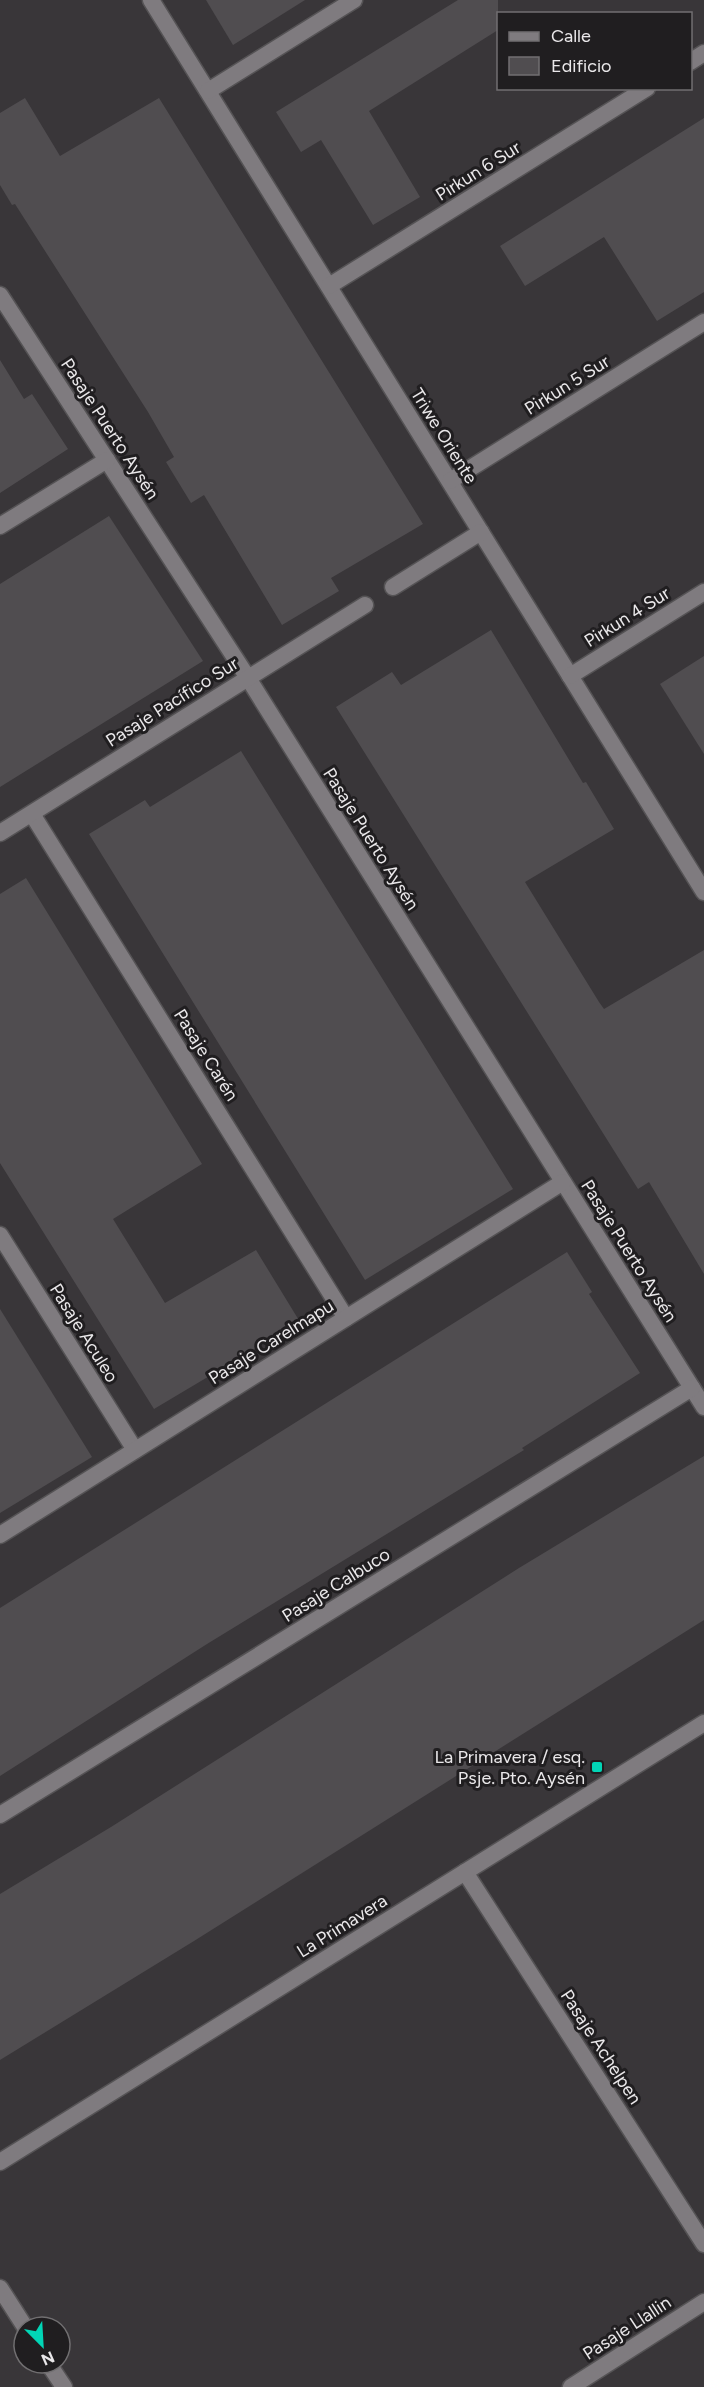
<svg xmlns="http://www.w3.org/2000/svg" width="704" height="2387" viewBox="0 0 704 2387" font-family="Figtree,sans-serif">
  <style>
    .building { fill: #504d50 }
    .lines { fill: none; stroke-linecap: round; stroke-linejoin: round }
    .minor-casing { stroke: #555355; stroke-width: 19 }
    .minor { stroke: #7f7b7f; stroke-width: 16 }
    .poi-dot { fill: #02d5b6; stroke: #201e20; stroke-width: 2 }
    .labels { text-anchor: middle; stroke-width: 6; stroke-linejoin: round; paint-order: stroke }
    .street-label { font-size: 18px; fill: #eae8ea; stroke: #201e20 }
    .poi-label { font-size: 18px; fill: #eae8ea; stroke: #201e20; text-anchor: end }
  </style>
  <rect width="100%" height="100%" fill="#393639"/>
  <g class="building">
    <polygon points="206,0 305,0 233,45"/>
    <polygon points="458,0 498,0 498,30 369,111 420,197 373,225 321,140 301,152 276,112"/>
    <polygon points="25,98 60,156 159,98 423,524 331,578 339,591 282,625 204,495 191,503 166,462 174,457 148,412 15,204 12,205 0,185 0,113"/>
    <polygon points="704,118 704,292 657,321 604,237 525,286 500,246"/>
    <polygon points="0,360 24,399 32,394 68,449 0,493"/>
    <polygon points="109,516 203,661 0,787 0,584"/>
    <polygon points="491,630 583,783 586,782 614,829 525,882 599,1002 604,1009 704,950 704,1274 649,1182 638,1189 336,707 392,672 401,685"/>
    <polygon points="704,656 704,754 660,684"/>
    <polygon points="241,751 513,1189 365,1280 89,834 145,800 150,807"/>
    <polygon points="26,878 202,1164 113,1219 165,1303 256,1250 300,1322 154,1409 0,1163 0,894"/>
    <polygon points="567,1252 592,1292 589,1294 640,1373 522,1448 524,1450 207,1644 0,1776 0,1608"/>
    <polygon points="0,1309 92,1457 0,1513"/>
    <polygon points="704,1456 704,1620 194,1941 0,2060 0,1894 111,1827 519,1568"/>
  </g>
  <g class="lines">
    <defs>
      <g id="minor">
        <polyline points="151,0 704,892"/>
        <polyline points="690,62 704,53"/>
        <polyline points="208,91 354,0"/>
        <polyline points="329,286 647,88"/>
        <polyline points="0,295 248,678 704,1407"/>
        <polyline points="450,481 704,322"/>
        <polyline points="0,526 107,460"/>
        <polyline points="393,587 481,532"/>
        <polyline points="570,676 704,592"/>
        <polyline points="32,814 346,1318"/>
        <polyline points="0,833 365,605"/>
        <polyline points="0,1235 135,1450"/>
        <polyline points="0,1535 563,1182"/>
        <polyline points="0,1815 692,1388"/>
        <polyline points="465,1872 704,2244"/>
        <polyline points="0,2162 704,1723"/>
        <polyline points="0,2288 25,2327"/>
        <polyline points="48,2363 64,2387"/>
        <polyline points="571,2387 704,2302"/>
      </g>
    </defs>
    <use href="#minor" class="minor-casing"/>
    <use href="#minor" class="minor"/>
  </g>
  <rect class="poi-dot" x="591" y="1761" width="12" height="12" rx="3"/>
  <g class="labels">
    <g class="street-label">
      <text transform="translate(478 171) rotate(-32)" y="6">Pirkun 6 Sur</text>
      <text transform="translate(567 385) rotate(-32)" y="6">Pirkun 5 Sur</text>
      <text transform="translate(110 429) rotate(57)" y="6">Pasaje Puerto Aysén</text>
      <text transform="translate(444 436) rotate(58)" y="6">Triwe Oriente</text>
      <text transform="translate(627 617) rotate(-32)" y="6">Pirkun 4 Sur</text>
      <text transform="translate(172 702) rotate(-32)" y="6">Pasaje Pacífico Sur</text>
      <text transform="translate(371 839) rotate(58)" y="6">Pasaje Puerto Aysén</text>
      <text transform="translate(206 1055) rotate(58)" y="6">Pasaje Carén</text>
      <text transform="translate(629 1251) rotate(58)" y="6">Pasaje Puerto Aysén</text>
      <text transform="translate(84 1333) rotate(58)" y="6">Pasaje Aculeo</text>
      <text transform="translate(271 1342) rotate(-32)" y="6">Pasaje Carelmapu</text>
      <text transform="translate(336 1585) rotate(-32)" y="6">Pasaje Calbuco</text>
      <text transform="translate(342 1926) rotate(-32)" y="6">La Primavera</text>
      <text transform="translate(601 2047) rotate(57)" y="6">Pasaje Achelpen</text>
      <text transform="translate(627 2328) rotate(-33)" y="6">Pasaje Llallin</text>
    </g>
    <g class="poi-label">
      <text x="585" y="1763">La Primavera / esq.<tspan x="585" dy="21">Psje. Pto. Aysén</tspan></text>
    </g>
  </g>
  <rect x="497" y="12" width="195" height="78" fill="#201e20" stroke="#716f71" stroke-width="1.5"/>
  <rect x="509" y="32" width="30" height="9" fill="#7f7b7f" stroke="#716f71" stroke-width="1.5"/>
  <text x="551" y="42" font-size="18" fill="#eae8ea">Calle</text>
  <rect x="509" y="57" width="30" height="18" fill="#504d50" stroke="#716f71" stroke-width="1.5"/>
  <text x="551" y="72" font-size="18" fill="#eae8ea">Edificio</text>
  <g transform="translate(42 2345) rotate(156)"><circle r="28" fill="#201e20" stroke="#716f71" stroke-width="1.5"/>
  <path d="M0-4.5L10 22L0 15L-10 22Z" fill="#02d5b6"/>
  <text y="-9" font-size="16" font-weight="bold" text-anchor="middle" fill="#eae8ea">N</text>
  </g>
</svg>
